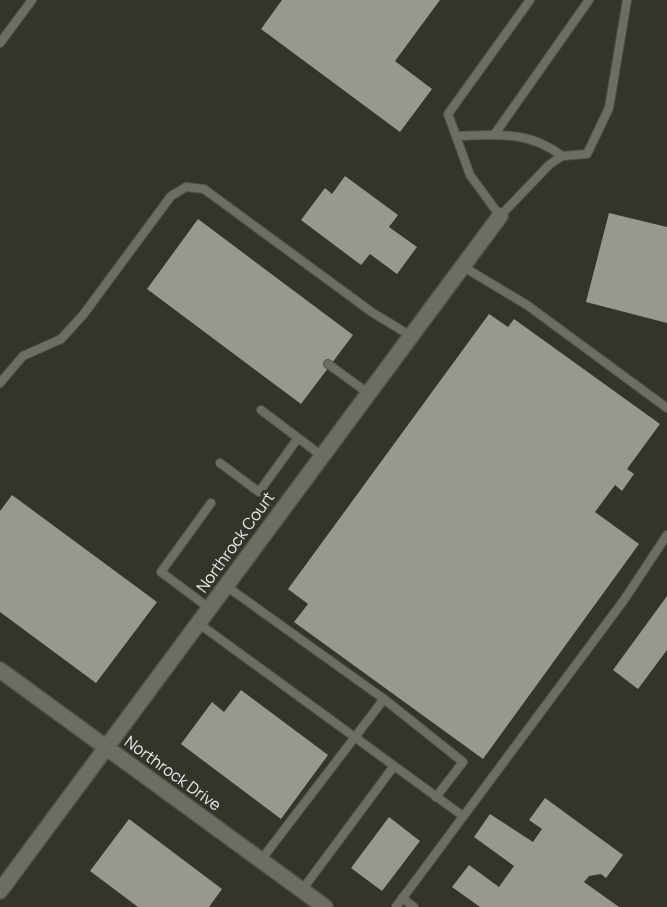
<svg xmlns="http://www.w3.org/2000/svg" width="667" height="907" viewBox="0 0 667 907" font-family="Manrope,sans-serif">
  <style>
    .building { fill: #97998f }
    .lines { fill: none; stroke-linecap: round; stroke-linejoin: round }
    .service-casing { stroke: #51524b; stroke-width: 10 }
    .minor-casing { stroke: #51524b; stroke-width: 18 }
    .service { stroke: #6c6e65; stroke-width: 8 }
    .minor { stroke: #6c6e65; stroke-width: 15 }
    .labels { text-anchor: middle; stroke-width: 6; stroke-linejoin: round; paint-order: stroke }
    .street-label { font-size: 16px; fill: #eaece6; stroke: #33352d }
  </style>
  <rect width="100%" height="100%" fill="#33352d"/>
  <g class="building">
    <polygon points="282,0 440,0 395,61 432,89 400,132 261,29"/>
    <polygon points="345,176 398,215 389,227 417,247 397,274 370,254 361,265 301,220 325,188 332,194"/>
    <polygon points="609,213 667,227 667,323 586,302"/>
    <polygon points="198,219 353,335 301,404 147,289"/>
    <polygon points="489,314 508,327 514,319 660,424 627,469 634,474 622,491 615,485 595,512 639,544 483,759 294,622 308,604 288,589"/>
    <polygon points="12,495 157,602 96,683 0,612 0,511"/>
    <polygon points="667,596 667,650 638,689 613,670"/>
    <polygon points="241,690 328,755 281,819 181,744 212,702 224,712"/>
    <polygon points="545,798 623,855 606,878 601,874 589,876 584,882 619,907 480,907 452,887 469,865 499,887 514,866 474,837 490,814 533,842 542,829 529,820"/>
    <polygon points="389,817 420,841 382,891 351,868"/>
    <polygon points="129,819 222,889 209,907 138,907 90,871"/>
  </g>
  <g class="lines">
    <defs>
      <g id="service">
        <polyline points="530,0 448,114 470,175 500,216 549,165 562,156 587,154 609,108 627,0"/>
        <polyline points="0,43 32,0"/>
        <polyline points="494,135 589,0"/>
        <path d="M456,136C496,135 529,130 562,156"/>
        <polyline points="462,266 527,305 667,408"/>
        <polyline points="328,364 368,393"/>
        <polyline points="0,383 23,356 61,339 83,315 171,196 186,187 204,189 373,313 411,336"/>
        <polyline points="261,410 322,456"/>
        <polyline points="220,463 259,492 298,438"/>
        <polyline points="226,586 384,699 261,860"/>
        <polyline points="209,608 161,572 211,503"/>
        <polyline points="198,623 463,816"/>
        <polyline points="384,699 463,762 436,797"/>
        <polyline points="302,890 394,766"/>
        <polyline points="402,898 414,907"/>
        <polyline points="396,907 624,600 667,535"/>
      </g>
      <g id="minor">
        <polyline points="0,670 325,907"/>
        <polyline points="0,891 500,216"/>
      </g>
    </defs>
    <use href="#service" class="service-casing"/>
    <use href="#minor" class="minor-casing"/>
    <use href="#service" class="service"/>
    <use href="#minor" class="minor"/>
  </g>
  <g class="labels">
    <g class="street-label">
      <text transform="translate(235 542) rotate(-54)" y="6">Northrock Court</text>
      <text transform="translate(173 773) rotate(36)" y="6">Northrock Drive</text>
    </g>
  </g>
</svg>
